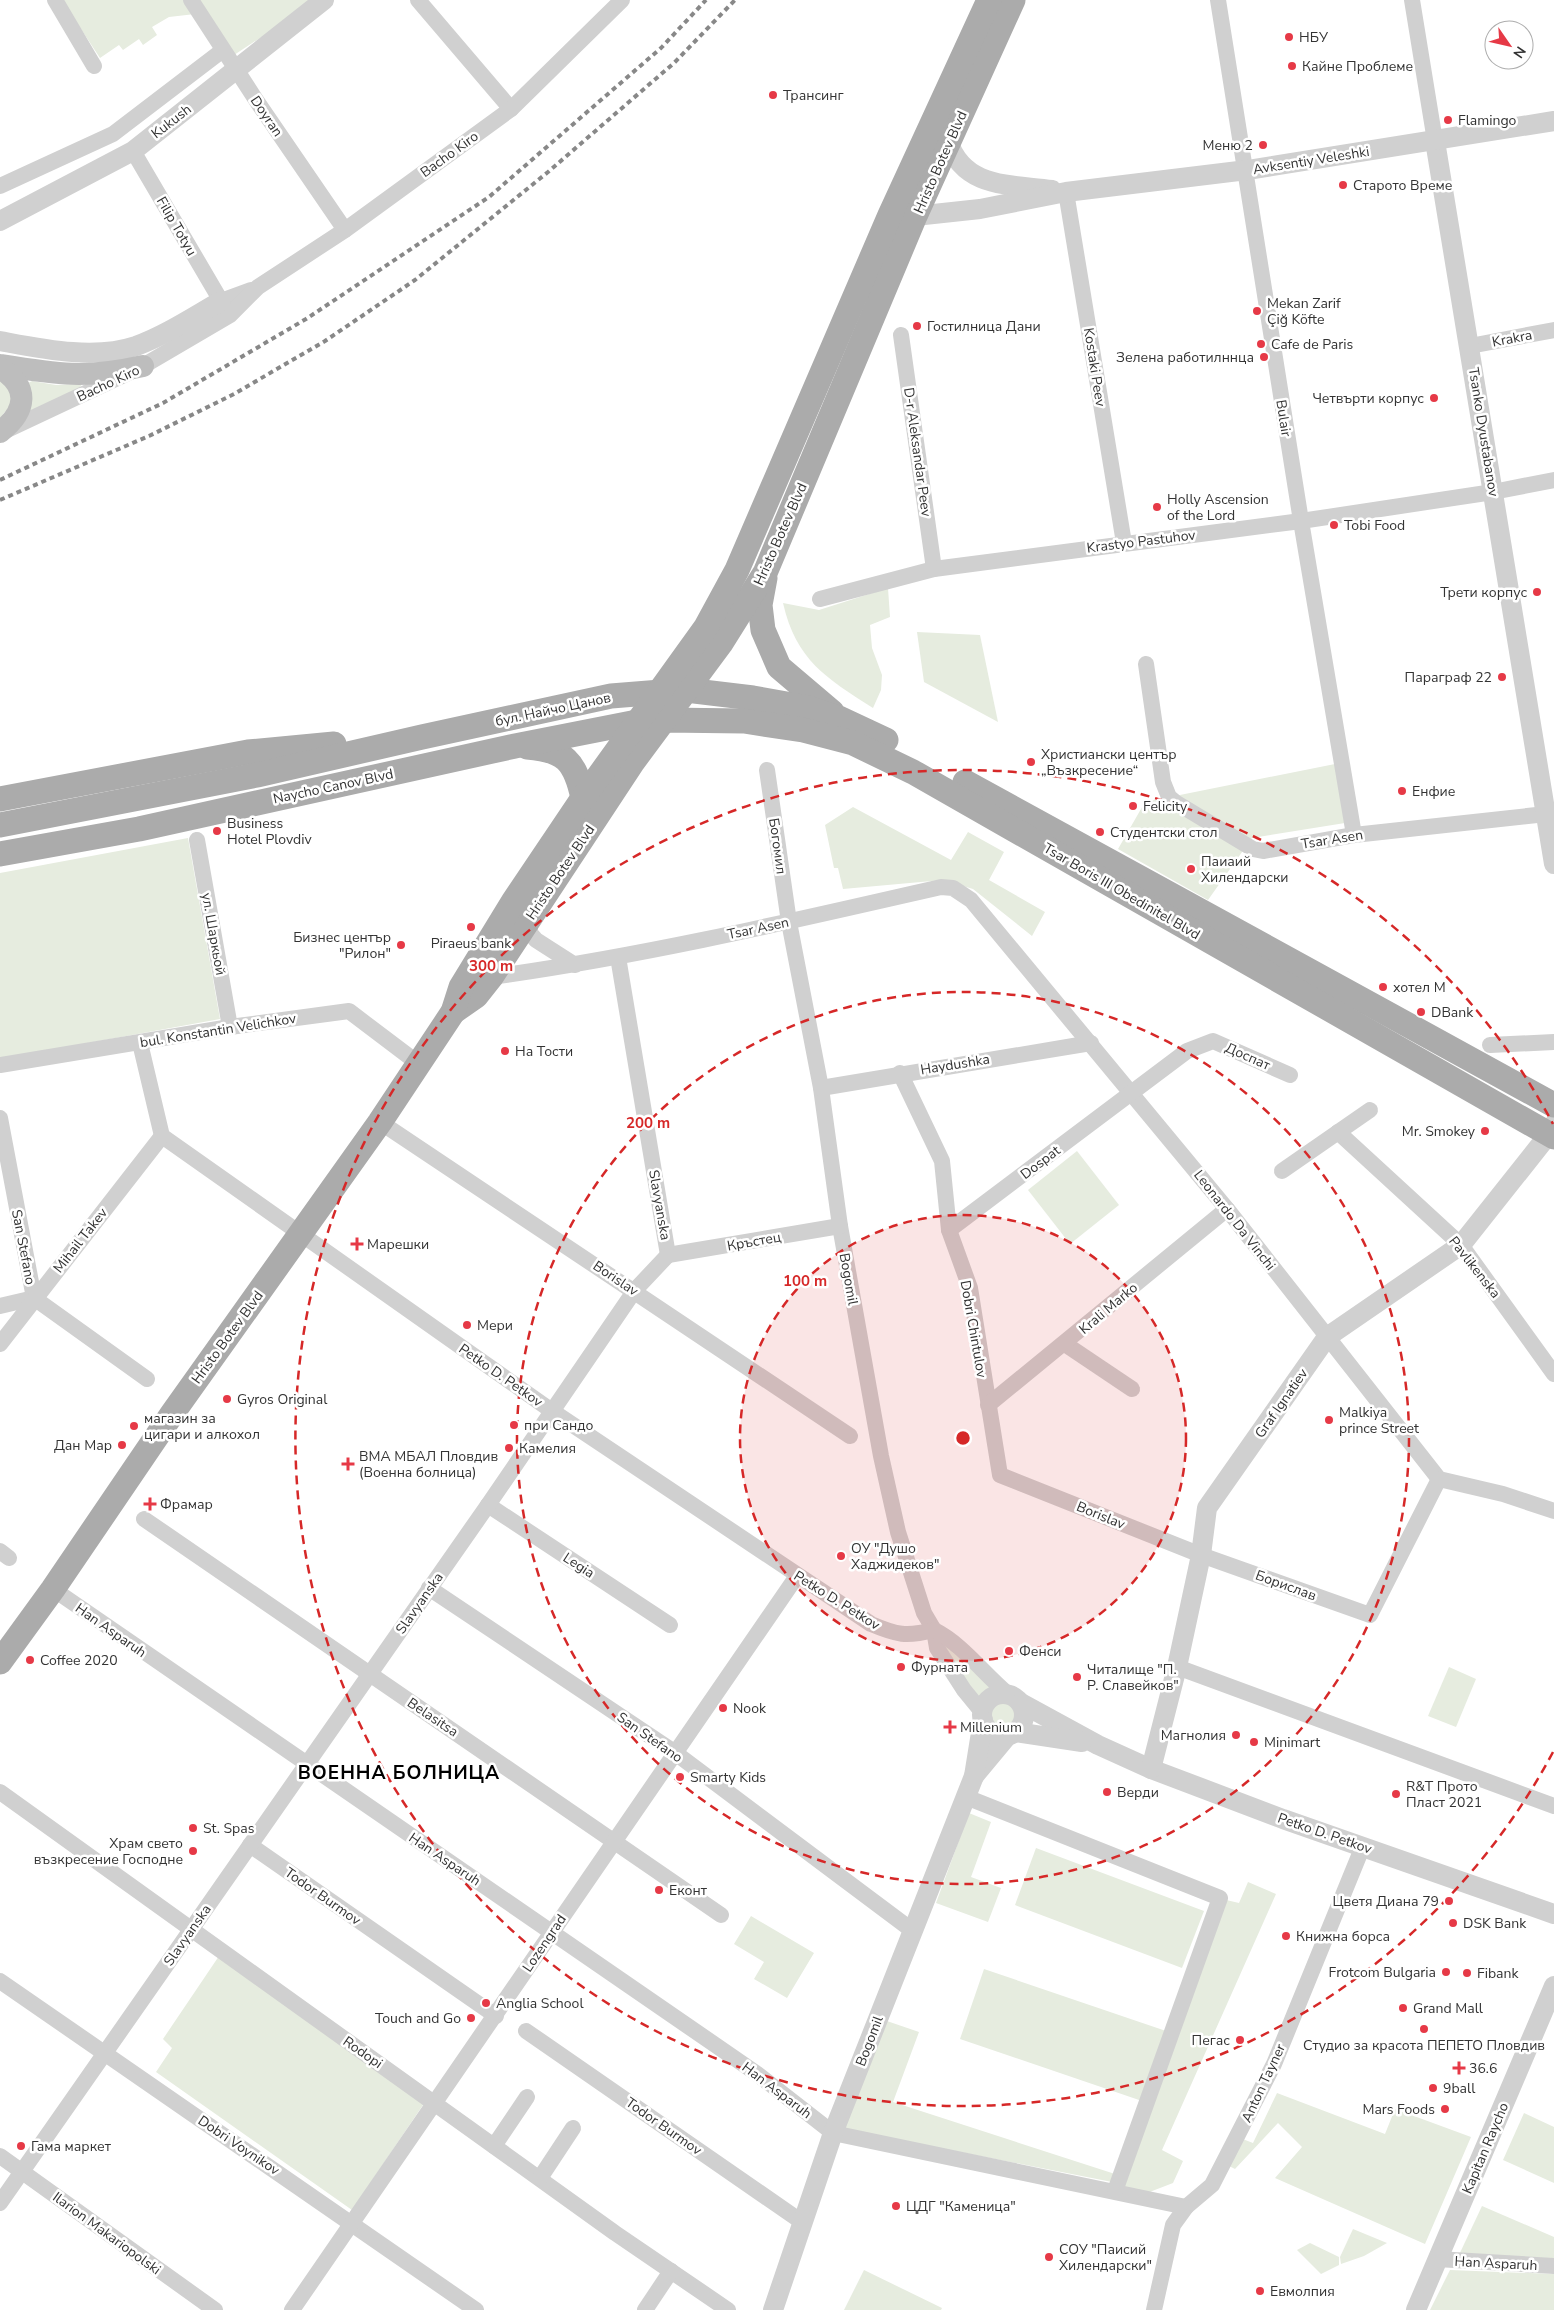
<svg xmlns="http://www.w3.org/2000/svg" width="1554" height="2310" viewBox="0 0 1554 2310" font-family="'Nunito Sans',sans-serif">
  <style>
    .green { fill: #e6ecdf }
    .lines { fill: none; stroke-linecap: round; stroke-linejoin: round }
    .minor { stroke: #d0d0d0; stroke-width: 16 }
    .tertiary { stroke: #d0d0d0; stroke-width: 20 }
    .secondary { stroke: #bdbdbd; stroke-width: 22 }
    .primary { stroke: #ababab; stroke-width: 25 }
    .rail { stroke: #888; stroke-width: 4; stroke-dasharray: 5 4; stroke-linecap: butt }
    .ring { fill: none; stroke: #d62828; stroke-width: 2.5; stroke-dasharray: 9 6 }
    .poi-dot { fill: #e63946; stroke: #fff; stroke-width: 2 }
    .labels { text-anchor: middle; stroke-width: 5; stroke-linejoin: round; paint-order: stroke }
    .poi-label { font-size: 14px; fill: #333; stroke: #fff; text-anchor: start }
    .street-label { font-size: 14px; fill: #333; stroke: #fff }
    .district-label { font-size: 19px; font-weight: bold; letter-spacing: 1px; fill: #000; stroke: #fff }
    .centre { fill: #d62828; stroke: #fff; stroke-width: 2.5 }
    .ring-label { font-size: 15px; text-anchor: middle; font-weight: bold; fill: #d62828; stroke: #fff; stroke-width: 5; stroke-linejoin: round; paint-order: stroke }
  </style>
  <rect width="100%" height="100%" fill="#fff"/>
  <g class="green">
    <polygon points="62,0 318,0 231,57 204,13 169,17 152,27 157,35 143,45 139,39 123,50 119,45 100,58"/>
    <polygon points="0,378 10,388 13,402 0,418"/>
    <polygon points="32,381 56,385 82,384 78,390 30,411 28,383"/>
    <path d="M888,588L890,617L870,625L872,648L882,675L881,690L873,708C826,678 796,660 783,603L819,610Z"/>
    <polygon points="917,632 980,635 998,722 924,682"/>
    <polygon points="1335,764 1345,823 1252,838 1208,900 1118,849 1145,802"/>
    <polygon points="853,807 951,860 968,832 1004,852 989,880 1045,912 1032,936 973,889 943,880 843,889 838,868 834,868 825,825"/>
    <polygon points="188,838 220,1019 0,1059 0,873"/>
    <polygon points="1077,1151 1119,1205 1070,1244 1028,1190"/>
    <polygon points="947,1641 997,1692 987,1697 981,1705 941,1647"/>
    <polygon points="1449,1667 1476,1679 1456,1727 1428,1716"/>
    <circle cx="1003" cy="1714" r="16"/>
    <polygon points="969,1813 991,1822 971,1877 1001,1888 988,1922 936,1903"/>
    <polygon points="1036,1848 1204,1911 1182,1968 1015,1905"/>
    <polygon points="1248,1882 1276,1894 1162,2150 1183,2161 1173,2183 1147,2193 1123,2187 1222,1899 1239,1903"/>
    <polygon points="751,1916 814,1953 787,1998 754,1979 764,1962 734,1944"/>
    <polygon points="219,1956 425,2102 352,2210 156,2072 172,2048 163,2039"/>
    <polygon points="984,1969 1166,2031 1142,2101 960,2039"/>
    <polygon points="884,2020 919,2032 893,2102 1115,2174 1112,2182 844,2129"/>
    <polygon points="1277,2093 1385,2134 1395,2109 1471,2137 1425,2244 1275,2178 1302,2147 1278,2123 1235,2169 1227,2165 1240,2138 1253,2143"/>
    <polygon points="1524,2113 1554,2127 1554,2183 1503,2160"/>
    <polygon points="1482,2206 1554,2237 1554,2262 1458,2257"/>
    <polygon points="1353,2229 1387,2243 1364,2256 1341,2264 1340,2257"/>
    <polygon points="1310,2243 1339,2257 1339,2265 1321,2274 1297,2250"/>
    <polygon points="864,2270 942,2308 941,2310 844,2310"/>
    <polygon points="1450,2270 1554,2274 1554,2310 1430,2310"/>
  </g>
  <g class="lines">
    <g class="minor">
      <polyline points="55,0 94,66"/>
      <polyline points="191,0 256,100 345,230"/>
      <polyline points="418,0 511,109"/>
      <polyline points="1218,0 1301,521 1354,835"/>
      <polyline points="1412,0 1435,141"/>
      <polyline points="133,151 221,301 251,290"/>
      <polyline points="0,186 113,134 223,50"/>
      <polyline points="1066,192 1124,543"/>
      <polyline points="901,335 934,569"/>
      <polyline points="1470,346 1554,330"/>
      <polyline points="7,430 143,366 230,315 258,287 345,230 511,109 622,0"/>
      <polyline points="820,599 934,569 1301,521 1493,492 1554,480"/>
      <polyline points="1146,664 1163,782 1169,797 1175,802 1253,849 1263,851 1354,835 1546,814"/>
      <polyline points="767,770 789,922 821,1088 840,1226 881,1456 898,1532 924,1613 934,1630 937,1648 964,1690 982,1712"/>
      <polyline points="197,840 230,1027"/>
      <polyline points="530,917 530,933 536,940 575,965"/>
      <polyline points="618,957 668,1255"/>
      <path d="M491,977C643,956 792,921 941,887L953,888L971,900L1227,1209L1439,1479L1503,1494L1554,1511"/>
      <path d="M140,1043L162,1136L552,1411L871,1624C897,1635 906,1637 934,1630"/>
      <polyline points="1490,1045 1554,1042"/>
      <polyline points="0,1065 230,1027 349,1011 419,1064"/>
      <polyline points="900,1073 942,1161 949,1230 970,1288 1000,1475 1201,1555 1370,1615 1439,1479"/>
      <polyline points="821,1088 1091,1043"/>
      <polyline points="0,1118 34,1298 147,1379"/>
      <polyline points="380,1122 850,1436"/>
      <polyline points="1338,1132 1461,1245 1554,1374"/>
      <polyline points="1282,1171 1370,1110"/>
      <polyline points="949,1230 1187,1051 1213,1041 1290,1075"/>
      <polyline points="668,1255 840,1226"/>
      <polyline points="0,1306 34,1298"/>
      <polyline points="0,1344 162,1136"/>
      <polyline points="1065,1344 1132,1389"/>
      <polyline points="988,1405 1227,1209"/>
      <polyline points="488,1505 670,1625"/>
      <polyline points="144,1519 721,1915"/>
      <polyline points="0,1551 9,1558"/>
      <polyline points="429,1588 674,1752 913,1931"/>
      <polyline points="53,1589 756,2073 833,2133 1186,2207"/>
      <path d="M934,1630C962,1644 983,1673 1008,1694"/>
      <polyline points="1177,1667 1554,1806"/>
      <polyline points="0,1792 615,2233 728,2310"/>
      <polyline points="966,1797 1220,1898 1115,2191"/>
      <polyline points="250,1845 496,2016"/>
      <polyline points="0,1981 476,2310"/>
      <polyline points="526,2031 802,2222"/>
      <polyline points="494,2146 527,2097"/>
      <polyline points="0,2156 215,2310"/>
      <polyline points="540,2178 573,2128"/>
      <polyline points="0,2203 488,1505 635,1290 668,1255"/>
      <polyline points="1437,2259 1554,2266"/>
      <path d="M292,2310C462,2066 627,1819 797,1576"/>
      <polyline points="645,2310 671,2271"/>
      <polyline points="1154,2310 1173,2225 1186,2207 1212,2185 1274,2064 1363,1846"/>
    </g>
    <g class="tertiary">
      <path d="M948,141C964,189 1010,184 1052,190"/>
      <polyline points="1435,141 1554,864"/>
      <polyline points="915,216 980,209 1066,192 1247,170 1554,121"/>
      <polyline points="0,221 133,151 324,0"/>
      <path d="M0,341C43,349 94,360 136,346C166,335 193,317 221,301"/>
      <circle cx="1003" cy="1715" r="21"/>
      <polyline points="1021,1703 1098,1745 1151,1769 1283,1819 1554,1914"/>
      <polyline points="1015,1732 1082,1742"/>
      <polyline points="1151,1769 1177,1667 1201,1555 1207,1508 1327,1337 1461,1245 1549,1134 1554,1124"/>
      <polyline points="974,1776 1008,1735"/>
      <polyline points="773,2310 833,2133 974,1776 983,1720"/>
      <polyline points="1416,2310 1554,1986"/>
    </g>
    <g class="secondary">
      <path d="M0,365C56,374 86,379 143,366"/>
      <path d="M0,368C30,387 27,411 0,432"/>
    </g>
    <g class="primary">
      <polyline points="765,578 760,605 763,630 779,667 832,712"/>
      <path d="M527,747C565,750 575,761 583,798"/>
      <polyline points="965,782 1554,1105"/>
      <polyline points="0,799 248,752 334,744"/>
      <polyline points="0,825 257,775 422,737 611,696 686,690 753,698 809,708 839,718 886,740"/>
      <polyline points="0,854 139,829 515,746 637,722 665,720 744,721 803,730 853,743 913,772 1554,1137"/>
      <polyline points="453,1012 476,996 491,977 632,763 721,643 765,573 915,216 1013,0"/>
      <polyline points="0,1662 53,1589 172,1414 380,1122 453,1012 461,987 513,902 583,798 706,627 737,570 890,215 989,0"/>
    </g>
    <g class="rail">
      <polyline points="0,480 163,403 306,319 489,197 661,48 706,0"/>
      <polyline points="0,500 149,436 234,394 325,341 415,280 548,172 674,63 735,0"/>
    </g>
  </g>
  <circle cx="963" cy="1438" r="223" fill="#d62828" fill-opacity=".12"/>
  <g class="ring">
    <circle cx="963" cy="1438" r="223"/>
    <circle cx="963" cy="1438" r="446"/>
    <path d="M1553 1752A668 668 0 1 1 1553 1124"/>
  </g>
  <g class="poi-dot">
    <circle cx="1289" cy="37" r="5"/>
    <circle cx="1292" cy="66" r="5"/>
    <circle cx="773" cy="95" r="5"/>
    <circle cx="1448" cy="120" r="5"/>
    <circle cx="1263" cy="145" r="5"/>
    <circle cx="1343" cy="185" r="5"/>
    <circle cx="1257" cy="311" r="5"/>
    <circle cx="917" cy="326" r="5"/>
    <circle cx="1261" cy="344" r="5"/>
    <circle cx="1264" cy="357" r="5"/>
    <circle cx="1434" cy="398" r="5"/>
    <circle cx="1157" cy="507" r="5"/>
    <circle cx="1334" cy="525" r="5"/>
    <circle cx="1537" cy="592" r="5"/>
    <circle cx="1502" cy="677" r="5"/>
    <circle cx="1031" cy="762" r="5"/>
    <circle cx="1402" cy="791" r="5"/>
    <circle cx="1133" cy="806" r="5"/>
    <circle cx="217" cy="831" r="5"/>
    <circle cx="1100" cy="832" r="5"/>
    <circle cx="1191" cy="869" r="5"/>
    <circle cx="471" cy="927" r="5"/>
    <circle cx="401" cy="945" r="5"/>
    <circle cx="1383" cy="987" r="5"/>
    <circle cx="1421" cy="1012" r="5"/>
    <circle cx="505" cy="1051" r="5"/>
    <circle cx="1485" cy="1131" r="5"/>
    <path d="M354.5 1236.5h5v5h5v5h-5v5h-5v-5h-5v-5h5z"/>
    <circle cx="467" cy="1325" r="5"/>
    <circle cx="227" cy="1399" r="5"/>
    <circle cx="1329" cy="1420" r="5"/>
    <circle cx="514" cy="1425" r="5"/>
    <circle cx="134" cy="1426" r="5"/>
    <circle cx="122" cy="1445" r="5"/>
    <circle cx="509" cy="1448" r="5"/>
    <path d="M345.5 1456.5h5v5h5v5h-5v5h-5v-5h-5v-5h5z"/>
    <path d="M147.5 1496.5h5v5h5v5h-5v5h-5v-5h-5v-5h5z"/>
    <circle cx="841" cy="1556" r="5"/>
    <circle cx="1009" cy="1651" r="5"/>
    <circle cx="30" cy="1660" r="5"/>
    <circle cx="901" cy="1667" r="5"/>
    <circle cx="1077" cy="1677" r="5"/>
    <circle cx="723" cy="1708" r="5"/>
    <path d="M947.5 1719.5h5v5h5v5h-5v5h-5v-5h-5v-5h5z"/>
    <circle cx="1236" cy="1735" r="5"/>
    <circle cx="1254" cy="1742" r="5"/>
    <circle cx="680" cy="1777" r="5"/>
    <circle cx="1107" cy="1792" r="5"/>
    <circle cx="1396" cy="1794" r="5"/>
    <circle cx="193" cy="1828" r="5"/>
    <circle cx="193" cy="1851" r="5"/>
    <circle cx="659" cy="1890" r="5"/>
    <circle cx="1449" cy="1901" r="5"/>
    <circle cx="1453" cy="1923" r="5"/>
    <circle cx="1286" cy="1936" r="5"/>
    <circle cx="1446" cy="1972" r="5"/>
    <circle cx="1467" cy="1973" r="5"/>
    <circle cx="486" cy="2003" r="5"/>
    <circle cx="1403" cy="2008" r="5"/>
    <circle cx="471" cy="2018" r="5"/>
    <circle cx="1424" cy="2029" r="5"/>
    <circle cx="1240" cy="2040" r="5"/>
    <path d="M1456.5 2060.5h5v5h5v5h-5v5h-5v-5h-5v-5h5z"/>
    <circle cx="1433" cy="2088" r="5"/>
    <circle cx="1445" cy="2109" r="5"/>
    <circle cx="21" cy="2146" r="5"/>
    <circle cx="896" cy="2206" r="5"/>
    <circle cx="1049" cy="2257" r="5"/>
    <circle cx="1260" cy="2291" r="5"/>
  </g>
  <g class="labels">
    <g class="poi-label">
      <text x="1299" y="42">НБУ</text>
      <text x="1302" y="71">Кайне Проблеме</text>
      <text x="783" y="100">Трансинг</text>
      <text x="1458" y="125">Flamingo</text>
      <text x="1253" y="150" text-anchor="end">Меню 2</text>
      <text x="1353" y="190">Старото Време</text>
      <text x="1267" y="308">Mekan Zarif<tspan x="1267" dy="16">Çiğ Köfte</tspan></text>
      <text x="927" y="331">Гостилница Дани</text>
      <text x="1271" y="349">Cafe de Paris</text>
      <text x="1254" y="362" text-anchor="end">Зелена работилннца</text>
      <text x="1424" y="403" text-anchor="end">Четвърти корпус</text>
      <text x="1167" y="504">Holly Ascension<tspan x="1167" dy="16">of the Lord</tspan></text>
      <text x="1344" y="530">Tobi Food</text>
      <text x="1527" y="597" text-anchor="end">Трети корпус</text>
      <text x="1492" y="682" text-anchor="end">Параграф 22</text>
      <text x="1041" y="759">Христиански център<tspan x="1041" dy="16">„Възкресение“</tspan></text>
      <text x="1412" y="796">Енфие</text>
      <text x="1143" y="811">Felicity</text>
      <text x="227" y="828">Business<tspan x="227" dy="16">Hotel Plovdiv</tspan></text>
      <text x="1110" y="837">Студентски стол</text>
      <text x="1201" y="866">Паиаий<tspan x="1201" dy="16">Хилендарски</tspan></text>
      <text x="391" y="942" text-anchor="end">Бизнес център<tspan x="391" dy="16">"Рилон"</tspan></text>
      <text x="471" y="948" text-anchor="middle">Piraeus bank</text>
      <text x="1393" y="992">хотел М</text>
      <text x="1431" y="1017">DBank</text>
      <text x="515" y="1056">На Тости</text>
      <text x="1475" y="1136" text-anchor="end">Mr. Smokey</text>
      <text x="367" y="1249">Марешки</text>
      <text x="477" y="1330">Мери</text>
      <text x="237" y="1404">Gyros Original</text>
      <text x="1339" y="1417">Malkiya<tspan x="1339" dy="16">prince Street</tspan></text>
      <text x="144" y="1423">магазин за<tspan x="144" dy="16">цигари и алкохол</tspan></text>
      <text x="524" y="1430">при Сандо</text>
      <text x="112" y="1450" text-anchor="end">Дан Мар</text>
      <text x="519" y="1453">Камелия</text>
      <text x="359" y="1461">ВМА МБАЛ Пловдив<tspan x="359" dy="16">(Военна болница)</tspan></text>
      <text x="160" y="1509">Фрамар</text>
      <text x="851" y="1553">ОУ "Душо<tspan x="851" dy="16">Хаджидеков"</tspan></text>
      <text x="1019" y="1656">Фенси</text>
      <text x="40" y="1665">Coffee 2020</text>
      <text x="911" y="1672">Фурната</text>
      <text x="1087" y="1674">Читалище "П.<tspan x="1087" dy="16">Р. Славейков"</tspan></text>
      <text x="733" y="1713">Nook</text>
      <text x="960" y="1732">Millenium</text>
      <text x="1226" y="1740" text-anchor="end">Магнолия</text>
      <text x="1264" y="1747">Minimart</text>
      <text x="690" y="1782">Smarty Kids</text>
      <text x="1406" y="1791">R&amp;T Прото<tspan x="1406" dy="16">Пласт 2021</tspan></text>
      <text x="1117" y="1797">Верди</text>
      <text x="203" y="1833">St. Spas</text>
      <text x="183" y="1848" text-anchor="end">Храм свето<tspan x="183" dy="16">възкресение Господне</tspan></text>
      <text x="669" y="1895">Еконт</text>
      <text x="1439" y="1906" text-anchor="end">Цветя Диана 79</text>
      <text x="1463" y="1928">DSK Bank</text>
      <text x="1296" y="1941">Книжна борса</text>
      <text x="1436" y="1977" text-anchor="end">Frotcom Bulgaria</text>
      <text x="1477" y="1978">Fibank</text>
      <text x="496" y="2008">Anglia School</text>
      <text x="1413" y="2013">Grand Mall</text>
      <text x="461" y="2023" text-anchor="end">Touch and Go</text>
      <text x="1230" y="2045" text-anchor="end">Пегас</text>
      <text x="1424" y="2050" text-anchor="middle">Студио за красота ПЕПЕТО Пловдив</text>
      <text x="1469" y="2073">36.6</text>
      <text x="1443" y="2093">9ball</text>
      <text x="1435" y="2114" text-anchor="end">Mars Foods</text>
      <text x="31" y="2151">Гама маркет</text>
      <text x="906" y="2211">ЦДГ "Каменица"</text>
      <text x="1059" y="2254">СОУ "Паисий<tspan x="1059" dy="16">Хилендарски"</tspan></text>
      <text x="1270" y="2296">Евмолпия</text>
    </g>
    <g class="street-label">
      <text transform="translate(267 116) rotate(56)" y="5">Doyran</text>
      <text transform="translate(171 121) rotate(-38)" y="5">Kukush</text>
      <text transform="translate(449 154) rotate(-36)" y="5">Bacho Kiro</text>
      <text transform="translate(1311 160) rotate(-9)" y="5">Avksentiy Veleshki</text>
      <text transform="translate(940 162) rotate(-66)" y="5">Hristo Botev Blvd</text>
      <text transform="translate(177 226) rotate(60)" y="5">Filip Totyu</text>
      <text transform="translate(1512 338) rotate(-11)" y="5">Krakra</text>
      <text transform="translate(1095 367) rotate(81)" y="5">Kostaki Peev</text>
      <text transform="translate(108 383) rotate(-25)" y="5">Bacho Kiro</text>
      <text transform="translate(1284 418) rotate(81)" y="5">Bulair</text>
      <text transform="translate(1484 432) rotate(81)" y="5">Tsanko Dyustabanov</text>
      <text transform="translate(918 452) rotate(82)" y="5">D-r Aleksandar Peev</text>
      <text transform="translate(780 534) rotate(-66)" y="5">Hristo Botev Blvd</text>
      <text transform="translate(1141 541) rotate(-7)" y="5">Krastyo Pastuhov</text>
      <text transform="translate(553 709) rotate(-12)" y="5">бул. Найчо Цанов</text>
      <text transform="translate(333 786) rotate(-12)" y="5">Naycho Canov Blvd</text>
      <text transform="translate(1332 839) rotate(-9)" y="5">Tsar Asen</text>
      <text transform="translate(778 846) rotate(82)" y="5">Богомил</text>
      <text transform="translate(560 872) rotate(-56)" y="5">Hristo Botev Blvd</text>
      <text transform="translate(1122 891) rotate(30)" y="5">Tsar Boris III Obedinitel Blvd</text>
      <text transform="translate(758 928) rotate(-12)" y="5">Tsar Asen</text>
      <text transform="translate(214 934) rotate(80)" y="5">ул. Шаркьой</text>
      <text transform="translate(218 1030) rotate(-9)" y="5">bul. Konstantin Velichkov</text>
      <text transform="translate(1248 1056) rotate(24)" y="5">Доспат</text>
      <text transform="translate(955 1064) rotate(-9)" y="5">Haydushka</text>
      <text transform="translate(1040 1162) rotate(-37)" y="5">Dospat</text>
      <text transform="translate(660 1205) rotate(80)" y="5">Slavyanska</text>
      <text transform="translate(1235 1220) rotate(52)" y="5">Leonardo Da Vinchi</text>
      <text transform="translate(80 1240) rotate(-52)" y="5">Mihail Takev</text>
      <text transform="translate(754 1241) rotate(-10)" y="5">Кръстец</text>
      <text transform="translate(24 1247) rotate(79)" y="5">San Stefano</text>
      <text transform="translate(1475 1267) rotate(52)" y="5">Pavlikenska</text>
      <text transform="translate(616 1278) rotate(34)" y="5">Borislav</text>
      <text transform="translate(849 1279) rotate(80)" y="5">Bogomil</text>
      <text transform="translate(1108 1308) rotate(-40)" y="5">Krali Marko</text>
      <text transform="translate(974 1329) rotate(80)" y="5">Dobri Chintulov</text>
      <text transform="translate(227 1337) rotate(-54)" y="5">Hristo Botev Blvd</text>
      <text transform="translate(501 1375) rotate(35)" y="5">Petko D. Petkov</text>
      <text transform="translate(1281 1403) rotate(-55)" y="5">Graf Ignatiev</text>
      <text transform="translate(1101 1515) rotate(22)" y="5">Borislav</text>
      <text transform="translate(579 1565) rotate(33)" y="5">Legia</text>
      <text transform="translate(1286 1585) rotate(20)" y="5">Борислав</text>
      <text transform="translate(837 1600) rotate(32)" y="5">Petko D. Petkov</text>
      <text transform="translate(419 1603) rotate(-55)" y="5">Slavyanska</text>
      <text transform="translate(111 1630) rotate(35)" y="5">Han Asparuh</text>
      <text transform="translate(433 1717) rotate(34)" y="5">Belasitsa</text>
      <text transform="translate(650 1737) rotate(35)" y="5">San Stefano</text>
      <text transform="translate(1325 1833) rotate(19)" y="5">Petko D. Petkov</text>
      <text transform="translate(445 1859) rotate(34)" y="5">Han Asparuh</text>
      <text transform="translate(323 1896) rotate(35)" y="5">Todor Burmov</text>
      <text transform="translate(187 1935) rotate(-55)" y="5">Slavyanska</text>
      <text transform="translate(544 1943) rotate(-56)" y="5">Lozengrad</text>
      <text transform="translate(869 2041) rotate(-69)" y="5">Bogomil</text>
      <text transform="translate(363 2052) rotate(35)" y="5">Rodopi</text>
      <text transform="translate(1263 2083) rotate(-65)" y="5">Anton Tayner</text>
      <text transform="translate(777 2090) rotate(37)" y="5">Han Asparuh</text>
      <text transform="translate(664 2126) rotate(35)" y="5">Todor Burmov</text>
      <text transform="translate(239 2145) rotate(34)" y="5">Dobri Voynikov</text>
      <text transform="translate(1485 2148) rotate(-67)" y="5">Kapitan Raycho</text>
      <text transform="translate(107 2233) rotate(36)" y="5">Ilarion Makariopolski</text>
      <text transform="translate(1496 2263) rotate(3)" y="5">Han Asparuh</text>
    </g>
    <g class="district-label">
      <text x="399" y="1779">ВОЕННА БОЛНИЦА</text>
    </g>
  </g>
  <circle cx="963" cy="1438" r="8" class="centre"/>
  <g class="ring-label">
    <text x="491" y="971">300 m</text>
    <text x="648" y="1128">200 m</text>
    <text x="805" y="1286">100 m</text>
  </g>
  <g transform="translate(1509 45) rotate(124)"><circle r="24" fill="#ffffff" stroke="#adadad"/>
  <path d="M0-4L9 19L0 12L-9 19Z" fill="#e63946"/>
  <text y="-8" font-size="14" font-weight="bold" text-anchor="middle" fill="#333333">N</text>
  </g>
</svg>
